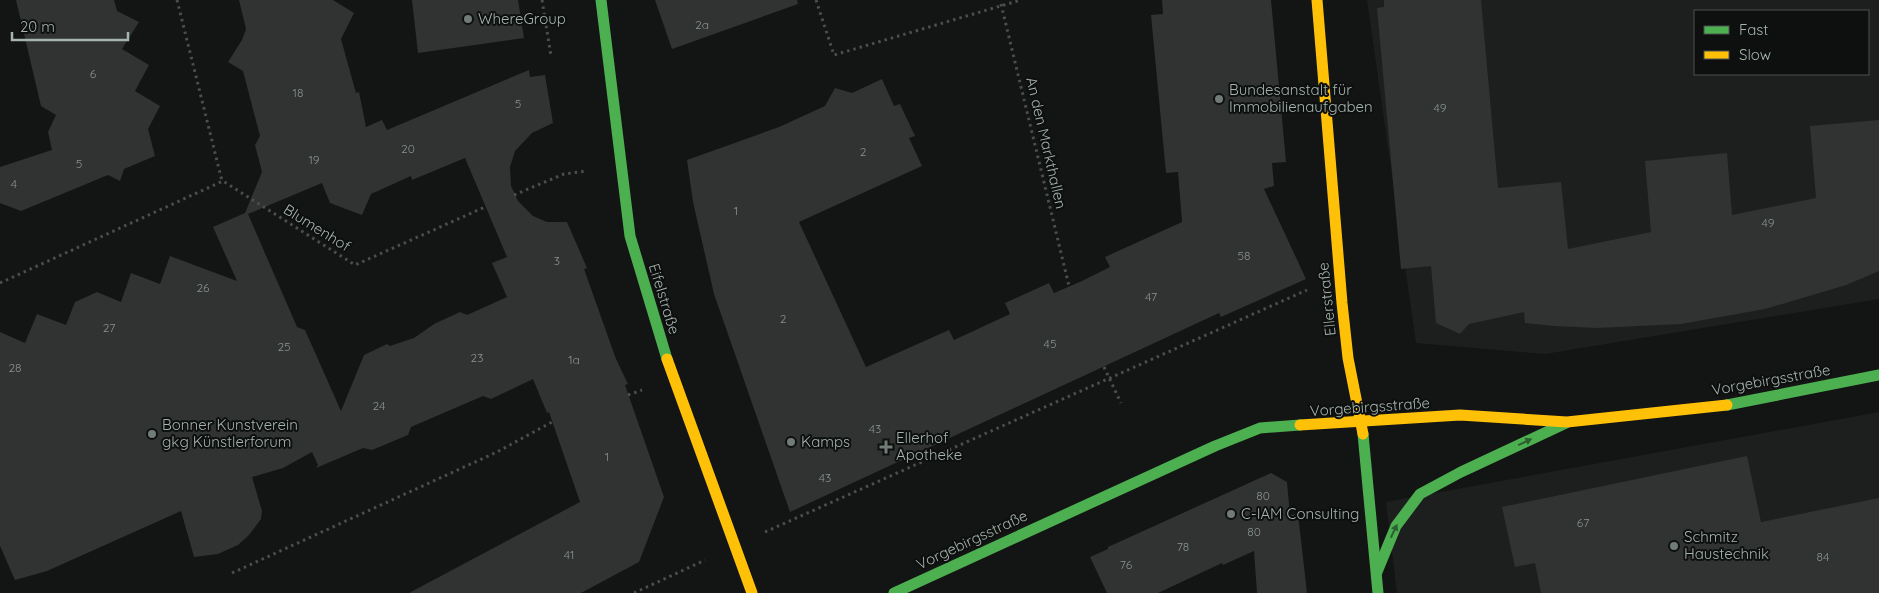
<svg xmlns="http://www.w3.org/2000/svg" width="1879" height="593" viewBox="0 0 1879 593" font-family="Quicksand,sans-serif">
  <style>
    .built { fill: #1d1f1f; fill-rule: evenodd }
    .building { fill: #313232; fill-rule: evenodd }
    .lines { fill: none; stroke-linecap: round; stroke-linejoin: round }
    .path { stroke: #4b4e4d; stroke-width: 3; stroke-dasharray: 2.5 4; stroke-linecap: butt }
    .fast { stroke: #4caf50; stroke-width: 11 }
    .slow { stroke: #ffc107; stroke-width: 11 }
    .oneway { fill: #2d5f30 }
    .poi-dot { fill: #727c77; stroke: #0e0f0f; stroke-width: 2 }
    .labels { text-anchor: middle; stroke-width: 4; stroke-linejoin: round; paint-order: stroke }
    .number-label { font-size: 12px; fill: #88948e }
    .poi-label { font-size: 15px; fill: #a5b4ad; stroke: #0e0f0f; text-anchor: start }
    .street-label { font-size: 15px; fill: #a5b4ad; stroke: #0e0f0f }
  </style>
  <rect width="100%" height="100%" fill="#131414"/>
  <g class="built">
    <path d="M1367,0H1879V299L1545,354L1416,343ZM1695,11H1868V74H1695Z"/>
    <polygon points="1879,412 1879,593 1397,593 1386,502"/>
  </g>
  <g class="building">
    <polygon points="16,0 114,0 117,11 139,22 122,49 149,65 135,91 160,106 148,129 155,156 124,169 120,181 108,175 21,211 0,203 0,167 52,150 48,132 56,115 41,106"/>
    <path d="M239,0H333L354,13L341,39L356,93L359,92L366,127L382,120L387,130L529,70L530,77L545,75L553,123L532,133L515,151L510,167L511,186L518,201L533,216L547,222H567L587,268L584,269L616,359L628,384L625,385L664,497L639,562L581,593H409L580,502L549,412L547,413L533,379L491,399L483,396L411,427L408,435L372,450L363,448L316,468L318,465L312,452L283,468L252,477L262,511L261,519L249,535L238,545L218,554L194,557L181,511L47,571L15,580L0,546V332L25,343L37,314L66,325L75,302L97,292L121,302L131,273L160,284L170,256L237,281L213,227L245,213L262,172L255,145L260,136L243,71L228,62L242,40L246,29ZM465,158L507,257L492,263L507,297L467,315L460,312L434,324L414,338L390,346L387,344L364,355L341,411L305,330L297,327L248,214L322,183L330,203L362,215L371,194L411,176L412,180Z"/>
    <polygon points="412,0 518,0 524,38 418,53"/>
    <polygon points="655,0 797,0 798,4 672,49"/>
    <polygon points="1162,0 1271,0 1286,162 1272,163 1274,186 1264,189 1306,279 1221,317 1219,313 790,512 714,294 693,202 687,160 779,127 825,106 835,88 852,93 882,79 894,106 900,104 915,136 909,138 922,166 799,222 866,367 949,330 954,340 1010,314 1005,303 1049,283 1054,293 1082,281 1110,267 1105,257 1182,222 1178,172 1166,173 1151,15 1163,14"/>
    <polygon points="1384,0 1481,0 1498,188 1561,182 1568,249 1651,232 1645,161 1727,153 1732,215 1816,198 1810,126 1879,120 1879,271 1846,285 1765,309 1681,324 1597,328 1554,326 1525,323 1524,312 1469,324 1460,334 1436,323 1431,266 1401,269 1377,8 1384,7"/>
    <polygon points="1747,456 1761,522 1879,498 1879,593 1541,593 1535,563 1515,567 1502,507"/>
    <polygon points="1271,473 1287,482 1290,515 1298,514 1307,593 1257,593 1254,551 1223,565 1222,563 1158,593 1107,593 1090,557 1108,549 1108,547"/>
  </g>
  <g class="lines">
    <g class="path">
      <polyline points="177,0 222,181"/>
      <polyline points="542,0 551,56"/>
      <polyline points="816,0 834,55 1021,0"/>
      <polyline points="1001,4 1069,286"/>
      <polyline points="514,195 564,174 587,171"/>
      <polyline points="0,283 223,181 355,265 485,207"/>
      <polyline points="1104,367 1121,403"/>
      <polyline points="628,395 642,390"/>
      <polyline points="765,532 1307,290"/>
      <polyline points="232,573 497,452 552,422"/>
      <polyline points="634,593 705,560"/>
    </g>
    <g class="fast">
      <polyline points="601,0 630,236 667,359"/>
      <polyline points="1727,405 1879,375"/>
      <polyline points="1363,434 1378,593"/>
      <polyline points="1377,572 1396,526 1420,494 1461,472 1566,423"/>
      <polyline points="894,593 1215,446 1260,428 1300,425"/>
    </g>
    <g class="slow">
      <polyline points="1317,0 1342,303 1348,358 1363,434"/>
      <polyline points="667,359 752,593"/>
      <polyline points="1300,425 1460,415 1567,422 1727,405"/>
    </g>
  </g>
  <defs><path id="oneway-solid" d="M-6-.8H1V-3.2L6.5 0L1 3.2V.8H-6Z" transform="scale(1.25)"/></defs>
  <g class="oneway">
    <use href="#oneway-solid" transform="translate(1525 442) rotate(-25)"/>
    <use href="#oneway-solid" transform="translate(1394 531) rotate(-65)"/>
  </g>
  <g class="poi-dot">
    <circle cx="468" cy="19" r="5"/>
    <circle cx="1219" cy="99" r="5"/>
    <circle cx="152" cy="434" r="5"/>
    <circle cx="791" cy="442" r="5"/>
    <path d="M883.5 439.5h5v5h5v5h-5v5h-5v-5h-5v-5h5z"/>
    <circle cx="1231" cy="514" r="5"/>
    <circle cx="1674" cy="546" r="5"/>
  </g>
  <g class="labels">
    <g class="number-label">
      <text x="702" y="29">2a</text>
      <text x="93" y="78">6</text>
      <text x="298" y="97">18</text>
      <text x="518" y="108">5</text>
      <text x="1440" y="112">49</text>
      <text x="408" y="153">20</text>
      <text x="863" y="156">2</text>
      <text x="314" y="164">19</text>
      <text x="79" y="168">5</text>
      <text x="14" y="188">4</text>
      <text x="736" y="215">1</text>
      <text x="1768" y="227">49</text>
      <text x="1244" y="260">58</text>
      <text x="557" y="265">3</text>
      <text x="203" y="292">26</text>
      <text x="1151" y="301">47</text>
      <text x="783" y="323">2</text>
      <text x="109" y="332">27</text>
      <text x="1050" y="348">45</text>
      <text x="284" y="351">25</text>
      <text x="477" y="362">23</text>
      <text x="574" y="364">1a</text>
      <text x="15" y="372">28</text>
      <text x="379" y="410">24</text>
      <text x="875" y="433">43</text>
      <text x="607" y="461">1</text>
      <text x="825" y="482">43</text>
      <text x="1263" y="500">80</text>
      <text x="1583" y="527">67</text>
      <text x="1254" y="536">80</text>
      <text x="1183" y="551">78</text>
      <text x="569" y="559">41</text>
      <text x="1823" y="561">84</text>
      <text x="1126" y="569">76</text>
    </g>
    <g class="poi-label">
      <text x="478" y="24">WhereGroup</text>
      <text x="1229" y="95">Bundesanstalt für<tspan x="1229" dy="17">Immobilienaufgaben</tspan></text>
      <text x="162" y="430">Bonner Kunstverein<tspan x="162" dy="17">gkg Künstlerforum</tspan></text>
      <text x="896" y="443">Ellerhof<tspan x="896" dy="17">Apotheke</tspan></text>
      <text x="801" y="447">Kamps</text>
      <text x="1241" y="519">C-IAM Consulting</text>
      <text x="1684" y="542">Schmitz<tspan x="1684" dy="17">Haustechnik</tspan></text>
    </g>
    <g class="street-label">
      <text transform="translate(1046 143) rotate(77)" y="5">An den Markthallen</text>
      <text transform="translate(317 228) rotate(32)" y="5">Blumenhof</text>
      <text transform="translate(664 299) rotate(73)" y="5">Eifelstraße</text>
      <text transform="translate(1327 299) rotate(-96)" y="5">Ellerstraße</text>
      <text transform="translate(1771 380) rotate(-10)" y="5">Vorgebirgsstraße</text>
      <text transform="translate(1370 407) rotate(-4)" y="5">Vorgebirgsstraße</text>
      <text transform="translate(972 540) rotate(-25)" y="5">Vorgebirgsstraße</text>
    </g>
  </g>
  <rect x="1694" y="10" width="175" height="65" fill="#0e0f0f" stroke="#4a514e"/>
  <rect x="1704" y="26" width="25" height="8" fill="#4caf50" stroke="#4a514e"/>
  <text x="1739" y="35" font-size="15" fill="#a5b4ad">Fast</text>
  <rect x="1704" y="51" width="25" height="8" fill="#ffc107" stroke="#4a514e"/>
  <text x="1739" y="60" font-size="15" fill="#a5b4ad">Slow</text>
  <path d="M12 32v8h116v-8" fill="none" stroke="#a5b4ad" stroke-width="2.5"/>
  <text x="20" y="32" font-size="15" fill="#a5b4ad" stroke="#0e0f0f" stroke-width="4" paint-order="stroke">20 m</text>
</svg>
